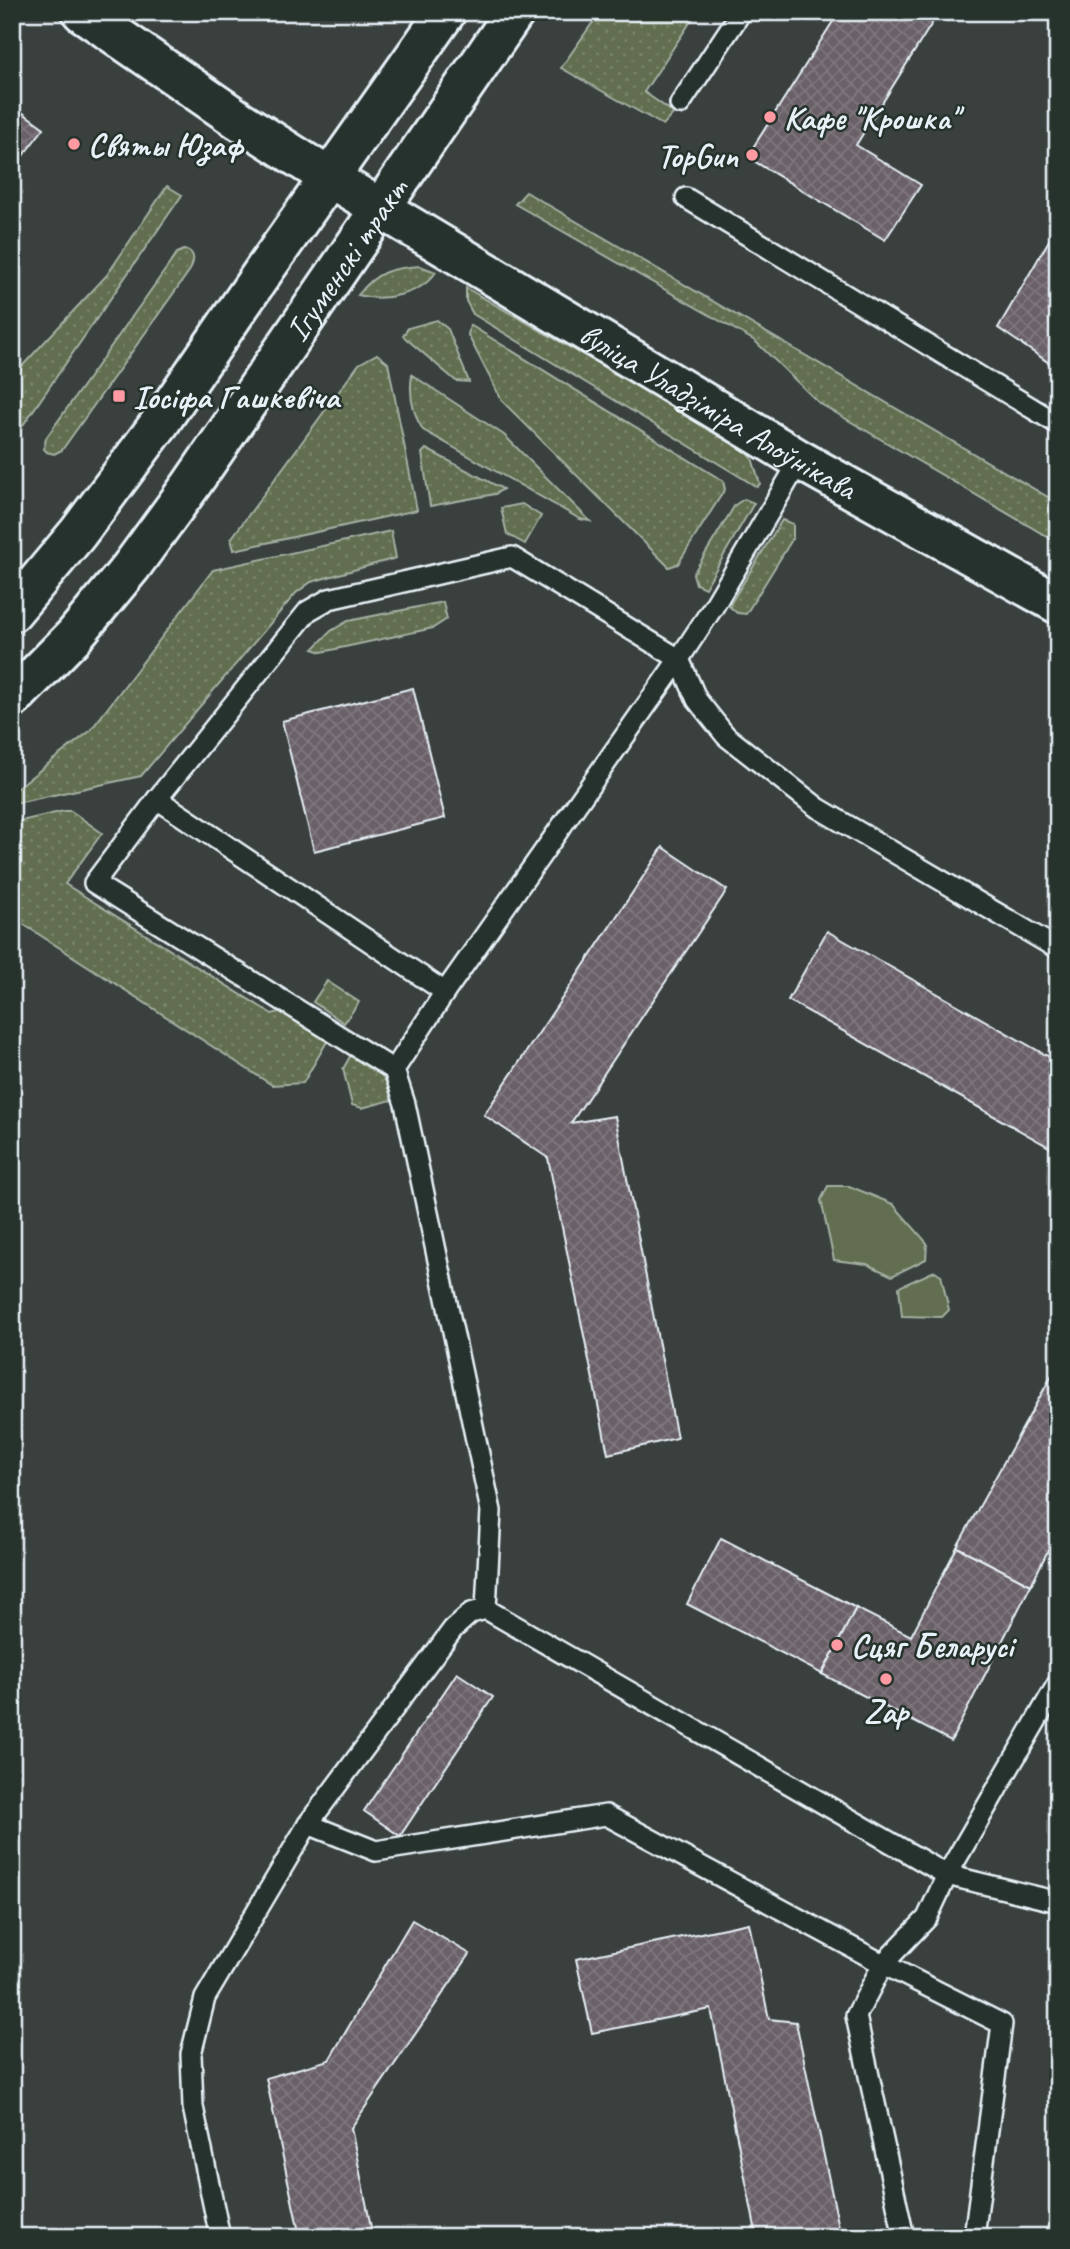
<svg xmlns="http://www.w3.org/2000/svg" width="1070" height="2249" viewBox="0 0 1070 2249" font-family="Caveat,sans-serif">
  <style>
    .grass { fill: url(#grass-dots); stroke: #a5b0a4; stroke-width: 2 }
    .park { fill: #626e4f; stroke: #a5b0a4; stroke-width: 2 }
    .building { fill: url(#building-cross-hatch); stroke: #e8f1f8; stroke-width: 2 }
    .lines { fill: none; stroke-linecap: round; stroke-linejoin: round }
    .service-casing { stroke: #e8f1f8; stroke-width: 24 }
    .tertiary-casing { stroke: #e8f1f8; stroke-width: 44 }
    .primary-casing { stroke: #e8f1f8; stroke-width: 44 }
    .service { stroke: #26332d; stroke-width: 19 }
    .tertiary { stroke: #26332d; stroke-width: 38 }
    .primary { stroke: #26332d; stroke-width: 38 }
    .poi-dot { fill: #ff9aa2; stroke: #26332d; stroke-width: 2.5 }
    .labels { text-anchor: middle; stroke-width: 5; stroke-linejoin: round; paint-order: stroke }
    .poi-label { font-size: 33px; font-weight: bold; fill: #e8f1f8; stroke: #26332d; text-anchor: start }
    .street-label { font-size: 33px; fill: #e8f1f8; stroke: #26332d }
  </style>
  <defs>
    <pattern id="grass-dots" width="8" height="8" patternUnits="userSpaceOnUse" patternTransform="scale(1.75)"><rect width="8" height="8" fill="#626e4f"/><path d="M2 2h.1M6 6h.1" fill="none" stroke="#788369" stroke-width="1.8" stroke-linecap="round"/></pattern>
    <pattern id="building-cross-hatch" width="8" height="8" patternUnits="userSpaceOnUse" patternTransform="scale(1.75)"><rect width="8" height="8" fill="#6a6067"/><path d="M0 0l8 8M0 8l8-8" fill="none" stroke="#7f777e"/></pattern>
  </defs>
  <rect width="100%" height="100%" fill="#3a403e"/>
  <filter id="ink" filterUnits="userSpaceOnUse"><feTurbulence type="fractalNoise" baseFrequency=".0143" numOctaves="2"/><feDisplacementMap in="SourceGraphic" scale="14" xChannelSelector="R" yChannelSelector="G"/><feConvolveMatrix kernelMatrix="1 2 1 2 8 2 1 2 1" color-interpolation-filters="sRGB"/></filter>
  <g filter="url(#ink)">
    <g class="grass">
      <polygon points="600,12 697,12 644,92 674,113 663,125 561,68"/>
      <polygon points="167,186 182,195 12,441 12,377 107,275"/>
      <polygon points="526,192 1058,503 1058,543 819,403 755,341 515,204"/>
      <path d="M184,250L189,251C196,256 193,263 190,270L62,450L54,454L47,452L44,449L46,438L173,259L177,253Z"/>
      <path d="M420,266L436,272C421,295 383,302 358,295C377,271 391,268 420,266Z"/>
      <polygon points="466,288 742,446 752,458 760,484 757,487 473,314 466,301"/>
      <polygon points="437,320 448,329 469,382 456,381 403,336 408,328"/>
      <polygon points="470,325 723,481 725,489 678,564 669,567 502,401 468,335"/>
      <polygon points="377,354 388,363 417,510 234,550 231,539 359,364"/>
      <path d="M412,375L504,435L590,521L580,519L423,430C413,414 409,394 412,375Z"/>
      <polygon points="426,449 503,489 495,494 430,506 422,453"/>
      <polygon points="744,499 754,503 705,588 696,584 693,574 735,505"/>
      <polygon points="522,504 541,516 525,544 507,534 501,508"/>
      <polygon points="782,520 793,524 793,538 746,614 737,613 729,606"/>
      <polygon points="391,531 396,558 311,582 296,593 141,776 12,804 12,792 90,731 213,570"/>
      <polygon points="443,602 447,619 433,628 322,652 313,649 331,631 348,621"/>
      <polygon points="64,811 71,811 102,833 65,884 272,1014 287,1010 329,1038 303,1083 272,1085 12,917 12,823"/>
      <polygon points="327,981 359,1002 344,1023 313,1002"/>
      <polygon points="352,1053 379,1069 395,1099 362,1108 352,1105 343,1069"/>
    </g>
    <g class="park">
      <polygon points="828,1186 849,1186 893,1204 927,1243 926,1259 892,1276 867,1264 834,1260 821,1200"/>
      <polygon points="935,1271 941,1275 949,1310 942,1317 902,1316 899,1287"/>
    </g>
    <g class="building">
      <polygon points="839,12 939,12 856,145 921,185 885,240 747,157"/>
      <polygon points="12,105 44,128 12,170"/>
      <polygon points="1058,225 1058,369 998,328"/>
      <polygon points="413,688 445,818 314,851 282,721"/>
      <polygon points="663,847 727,890 571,1123 615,1116 677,1438 608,1454 548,1158 484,1115"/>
      <polygon points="827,931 1058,1062 1058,1152 788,1000"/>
      <polygon points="1058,1364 1058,1530 1031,1585 957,1547"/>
      <polygon points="721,1538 856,1608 822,1674 687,1604"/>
      <polygon points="957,1547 1031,1585 951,1741 822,1674 856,1608 911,1636"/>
      <polygon points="457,1673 493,1697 400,1836 364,1811"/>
      <polygon points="412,1920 470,1954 351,2128 373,2237 300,2237 266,2078 329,2060"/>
      <polygon points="749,1923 769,2019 796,2022 841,2237 757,2237 711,2009 592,2033 576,1959"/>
    </g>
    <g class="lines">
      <defs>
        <g id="service">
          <polyline points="680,104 741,12"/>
          <polyline points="686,198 1058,424"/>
          <polyline points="157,799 445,992"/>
          <polyline points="394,1070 445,992 679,659 714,606 800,460"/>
          <polyline points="486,1609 491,1511 405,1104 394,1070 94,883 157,799 308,611 329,599 512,557 679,659 697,700 726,736 818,808 1058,949"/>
          <polyline points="308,1824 376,1851 606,1815 883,1964 856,2016 904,2237"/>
          <polyline points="220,2237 193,2107 191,2054 205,1998 308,1824 453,1629 471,1613 486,1609 947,1875 1058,1902"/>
          <polyline points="974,2237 1002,2024 883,1964 927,1918 947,1875 1058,1683"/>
        </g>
        <g id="tertiary">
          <path id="s1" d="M82,12L239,120L330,178L800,460L1058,604"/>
        </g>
        <g id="primary">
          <polyline points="12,612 78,533 159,424 265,269 446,12"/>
          <path id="s2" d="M12,699L74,636L131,567L191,485L515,12"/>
        </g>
      </defs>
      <use href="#service" class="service-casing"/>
      <use href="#tertiary" class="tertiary-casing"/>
      <use href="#primary" class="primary-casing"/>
      <use href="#service" class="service"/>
      <use href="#tertiary" class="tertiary"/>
      <use href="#primary" class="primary"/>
    </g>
  </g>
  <g class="poi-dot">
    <circle cx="770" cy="117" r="7"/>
    <circle cx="74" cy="144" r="7"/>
    <circle cx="752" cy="155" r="7"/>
    <rect x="112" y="389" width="14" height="14" rx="3.5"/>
    <circle cx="837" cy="1645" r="7"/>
    <circle cx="886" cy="1679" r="7"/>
  </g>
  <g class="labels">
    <g class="poi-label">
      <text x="784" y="129">Кафе "Крошка"</text>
      <text x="88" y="156">Святы Юзаф</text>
      <text x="738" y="167" text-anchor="end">TopGun</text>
      <text x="133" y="408">Іосіфа Гашкевіча</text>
      <text x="851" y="1657">Сцяг Беларусі</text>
      <text x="886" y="1722" text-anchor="middle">Zap</text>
    </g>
    <g class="street-label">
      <text dy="12" stroke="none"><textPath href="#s2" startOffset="553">Ігуменскі тракт</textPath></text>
      <text dy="12" stroke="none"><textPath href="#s1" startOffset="751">вуліца Уладзіміра Алоўнікава</textPath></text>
    </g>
  </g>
  <rect width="1070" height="2249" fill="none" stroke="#26332d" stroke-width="42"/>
  <rect x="21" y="21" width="1028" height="2207" fill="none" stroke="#e8f1f8" stroke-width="2.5" filter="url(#ink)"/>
</svg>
